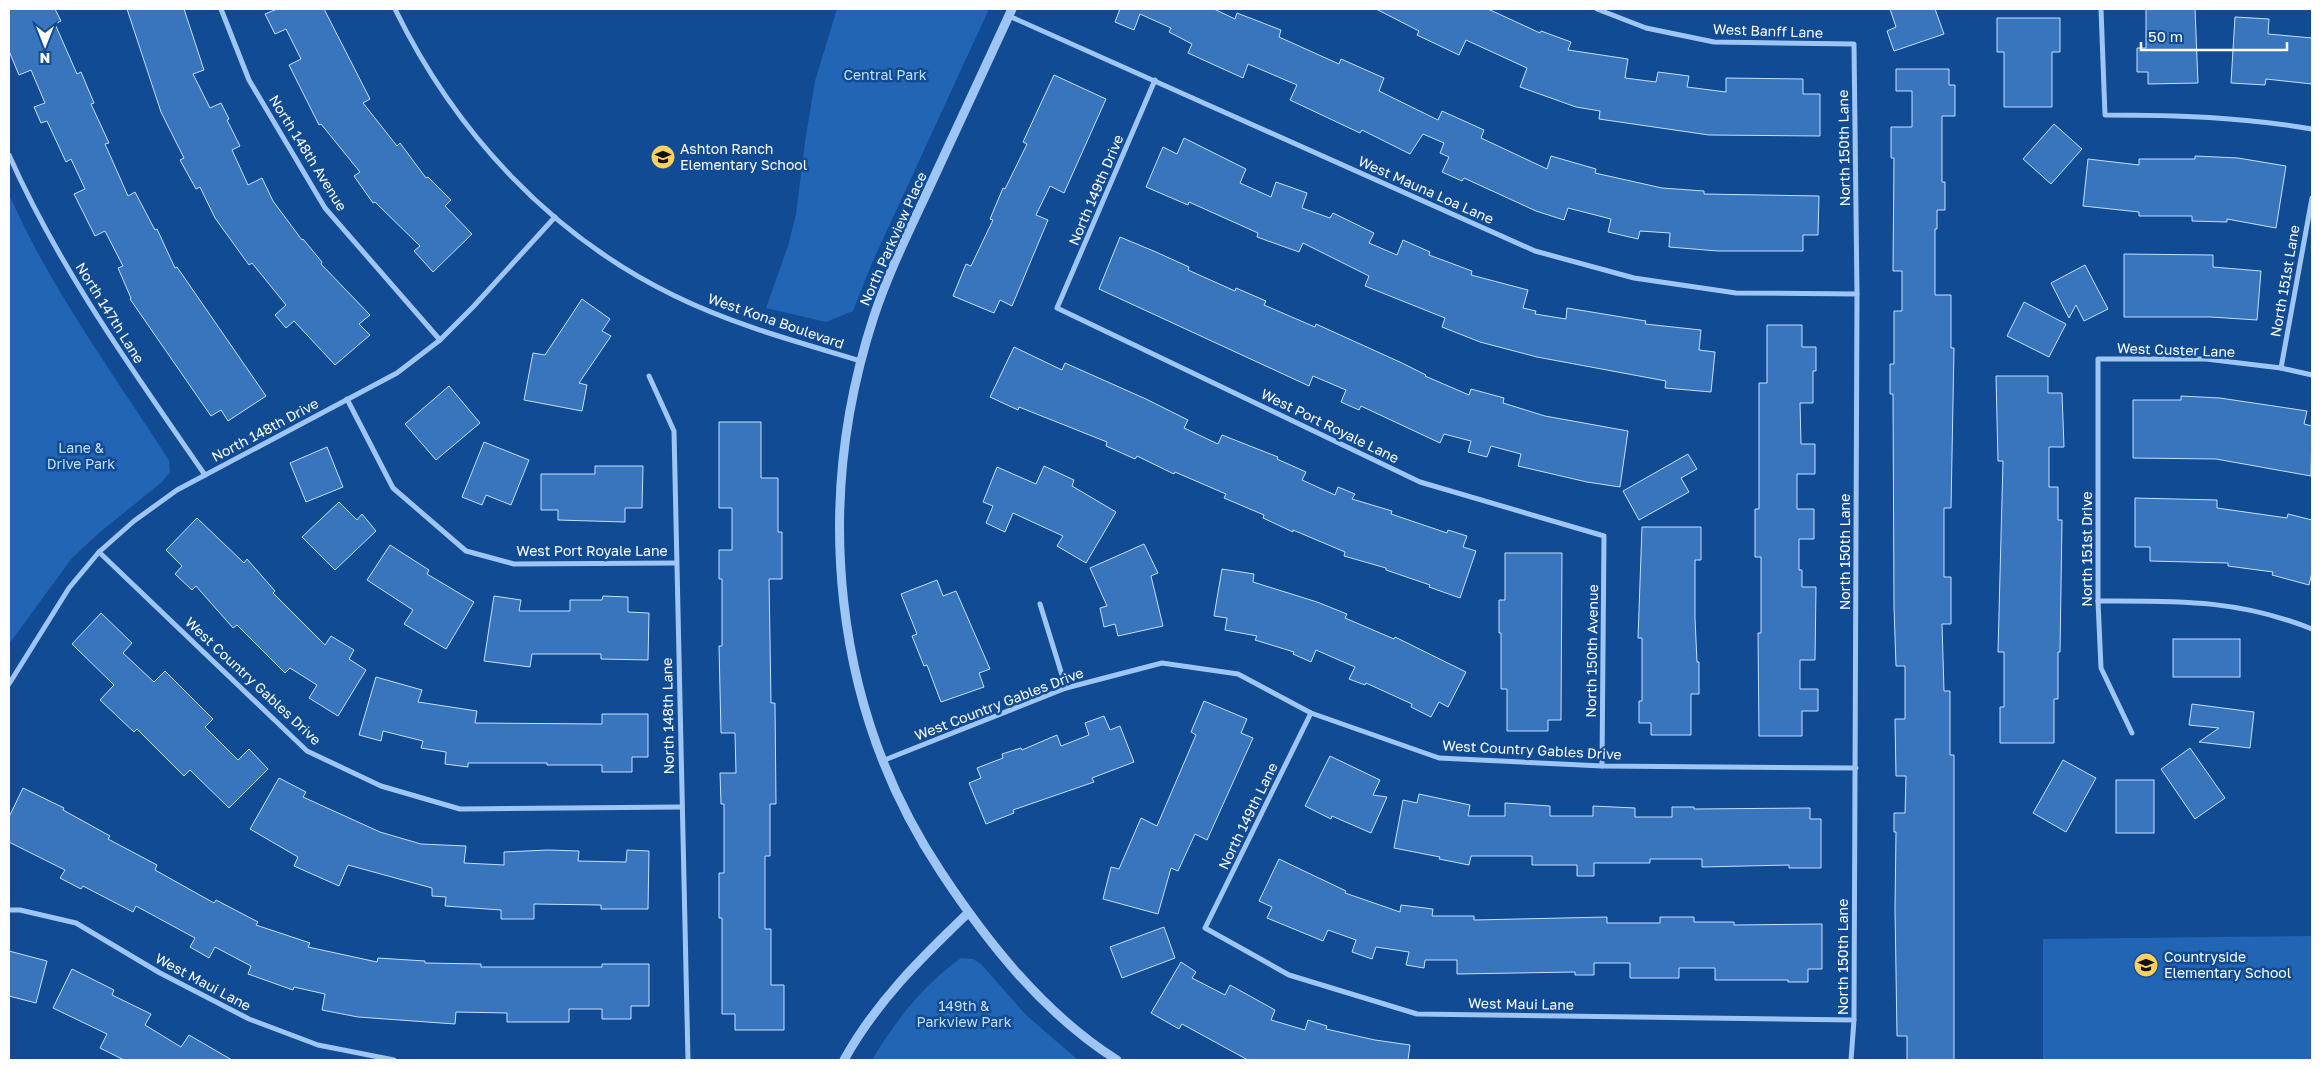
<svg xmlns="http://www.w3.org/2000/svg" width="2321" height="1069" viewBox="0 0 2321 1069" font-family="'Golos Text',sans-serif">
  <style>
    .green { fill: #2265b4 }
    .building { fill: #3875bd; stroke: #c6dffe }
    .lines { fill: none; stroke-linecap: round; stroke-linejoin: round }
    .minor { stroke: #9ec5f4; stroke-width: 5 }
    .tertiary { stroke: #9ec5f4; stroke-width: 9 }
    .labels { text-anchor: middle; stroke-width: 5; stroke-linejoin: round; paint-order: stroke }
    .street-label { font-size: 14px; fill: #fff; stroke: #104b94 }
    .park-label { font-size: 14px; fill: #c6dffe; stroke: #104b94 }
    .poi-label { font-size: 14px; fill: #fff; stroke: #104b94; text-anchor: start }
  </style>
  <rect width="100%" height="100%" fill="#104b94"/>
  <g class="green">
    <polygon points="837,9 989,9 872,263 853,311 826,322 766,308 788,246 796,214 805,142 815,81"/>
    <path d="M9,194C50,288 114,375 169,460L170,472L162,482L99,533L72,558L9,644Z"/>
    <polygon points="2312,936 2312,1060 2043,1060 2043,939"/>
    <path d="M961,958L973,959L981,964L1026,1015L1078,1060H872C896,1020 923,985 961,958Z"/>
  </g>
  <g class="building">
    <polygon points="9,9 55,9 61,21 55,24 77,74 81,72 94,103 91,104 109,143 105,144 128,196 135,192 155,230 157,229 175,268 177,267 266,396 228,421 221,410 211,416 130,299 131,298 118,268 123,266 105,231 95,236 74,194 85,189 71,159 66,162 47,121 41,123 34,107 45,103 31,70 19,75 9,51"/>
    <polygon points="127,9 184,9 204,70 193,74 210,108 221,103 229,119 227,120 240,146 232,150 248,185 262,178 273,201 302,240 303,239 322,262 321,264 370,315 359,324 370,335 335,365 294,321 286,328 275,315 286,305 252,263 249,265 215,218 200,187 196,189 180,160 184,158 161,112"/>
    <polygon points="277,9 324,9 370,99 363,103 397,146 400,143 426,178 428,177 451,200 445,206 472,234 433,272 414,251 420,246 375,202 373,203 354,176 360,172 321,124 319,125 289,65 301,59 286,29 275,34 265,14"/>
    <polygon points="1120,9 1214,9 1235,19 1237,13 1281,30 1279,37 1339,64 1341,59 1384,78 1379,91 1438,120 1442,111 1484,130 1481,138 1547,169 1551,156 1596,169 1595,173 1662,188 1704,191 1704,194 1819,196 1818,235 1803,235 1803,251 1718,251 1669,247 1670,233 1640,231 1638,239 1608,232 1611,219 1568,208 1564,220 1536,211 1464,178 1462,181 1442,172 1449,157 1440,153 1444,143 1423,134 1410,154 1362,130 1360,133 1290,100 1297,85 1248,64 1243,78 1188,53 1192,44 1169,32 1171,28 1140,14 1134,30 1115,22"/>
    <polygon points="1376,9 1488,9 1540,33 1541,31 1571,42 1568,50 1628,59 1625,78 1656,82 1658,72 1689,76 1687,87 1726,92 1726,78 1803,79 1803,94 1820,94 1820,136 1709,135 1599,119 1600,111 1576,107 1520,87 1527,68 1466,40 1459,55 1417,35 1419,31"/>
    <polygon points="1890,9 1935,9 1944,34 1894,51 1887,31 1896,27"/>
    <polygon points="2146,9 2195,9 2198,83 2148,84 2148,72 2137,72 2137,48 2146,48"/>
    <polygon points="2235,17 2269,19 2268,34 2312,38 2312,84 2266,79 2265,85 2231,83"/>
    <polygon points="1997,18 2060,18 2060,52 2052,52 2052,107 2004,107 2004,52 1997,52"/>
    <polygon points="1896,69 1949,69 1949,85 1955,85 1955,116 1942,116 1942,182 1945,182 1945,210 1937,210 1937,229 1935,229 1935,295 1951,295 1951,348 1954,348 1951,508 1944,508 1944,577 1951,577 1951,624 1942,624 1944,691 1950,691 1950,755 1954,755 1954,1060 1907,1060 1907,1036 1897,1036 1895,908 1896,832 1894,832 1894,813 1905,813 1906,776 1896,776 1895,719 1905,719 1905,666 1896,666 1894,607 1893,394 1890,394 1890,364 1894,364 1894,311 1902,311 1902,271 1893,271 1894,158 1891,158 1891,127 1912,127 1912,91 1896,91"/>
    <polygon points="1054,75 1106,99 1064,193 1050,186 1036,215 1048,220 1012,306 1000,300 994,313 953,296 966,264 971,266 993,220 990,219 1003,188 1005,189 1027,144 1023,142"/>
    <polygon points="2054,124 2082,149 2051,184 2023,159"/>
    <polygon points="1184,138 1246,169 1240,183 1271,197 1276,182 1307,193 1302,208 1330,218 1333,213 1374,233 1369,243 1397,255 1403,240 1430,252 1429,255 1472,271 1471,275 1528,290 1523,308 1536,311 1535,314 1566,319 1567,308 1646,321 1645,324 1701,330 1699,350 1715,352 1711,392 1665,388 1666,381 1537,357 1480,342 1442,327 1445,318 1365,286 1369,276 1303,243 1299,252 1257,237 1258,233 1189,202 1188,205 1146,187 1163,147 1177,154"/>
    <polygon points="2195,156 2238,158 2286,166 2276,228 2227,219 2227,222 2192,221 2192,216 2139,216 2139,212 2083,206 2088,159 2139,165 2139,159 2195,159"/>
    <polygon points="1120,237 1156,252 1189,267 1188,270 1235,291 1236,288 1266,301 1264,305 1315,327 1316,324 1402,363 1426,375 1425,376 1469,395 1471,389 1504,398 1503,403 1545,416 1628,431 1620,487 1587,482 1518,466 1521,454 1491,446 1487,457 1468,452 1471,441 1444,434 1440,443 1361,406 1359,410 1341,402 1346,390 1313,376 1309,386 1099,289"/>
    <polygon points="2124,254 2213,255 2213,267 2261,271 2257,320 2211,317 2124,317"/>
    <polygon points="2085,265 2108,309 2084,321 2076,305 2069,318 2051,283"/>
    <polygon points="582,299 610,319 602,331 611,336 579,383 587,385 582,411 524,400 533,353 545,355"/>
    <polygon points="2024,302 2066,324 2049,357 2007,336"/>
    <polygon points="1767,325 1802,325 1802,347 1816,347 1816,371 1813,371 1813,403 1800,403 1801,444 1815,444 1815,474 1797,474 1797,509 1814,509 1814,539 1799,539 1799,570 1802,570 1802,587 1816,587 1815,660 1800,660 1800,689 1818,689 1818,711 1802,711 1802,736 1759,736 1758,633 1761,633 1761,557 1755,557 1755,509 1759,509 1759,383 1767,383"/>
    <polygon points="1014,347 1062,370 1065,363 1146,399 1188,420 1184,428 1218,444 1222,435 1278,457 1277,459 1306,472 1302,480 1335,495 1338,487 1355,494 1352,499 1392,511 1391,514 1447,533 1448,530 1467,536 1463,547 1476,551 1460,598 1429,587 1430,585 1386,570 1386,568 1344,556 1345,552 1293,530 1293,532 1263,518 1264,515 1224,498 1226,494 1175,472 1174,474 1137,456 1135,459 1106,446 1107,442 1019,407 1018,410 990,397"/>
    <polygon points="1996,376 2048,376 2048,393 2062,393 2064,447 2049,447 2049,487 2058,487 2058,520 2062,520 2060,652 2058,652 2058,699 2054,699 2054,743 2000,743 2000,707 2004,707 2004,652 1998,652 2003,461 1998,461"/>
    <polygon points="449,386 480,423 436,460 405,424"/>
    <polygon points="2181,396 2220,398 2307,411 2304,424 2312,426 2311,476 2216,459 2133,458 2133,400 2181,400"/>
    <polygon points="719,422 761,422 761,478 778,478 778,532 782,532 782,579 769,579 771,703 775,703 776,804 770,804 770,856 765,856 765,929 771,929 771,985 784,985 784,1030 735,1030 735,1014 722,1014 722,918 719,918 719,873 724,873 724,804 721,804 720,773 736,773 735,733 721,733 719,646 722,646 722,579 719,579 719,550 732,550 732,508 719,508"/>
    <polygon points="484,442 529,460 511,505 486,495 482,505 462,497"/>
    <polygon points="327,447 343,487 306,502 290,463"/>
    <polygon points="1688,454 1697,469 1681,478 1689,492 1639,520 1623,491"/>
    <polygon points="595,466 643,466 642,508 625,508 625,522 558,520 558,510 541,510 541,474 595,474"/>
    <polygon points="1044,466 1074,480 1072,486 1116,512 1086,563 1057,546 1063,536 1013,513 1005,532 986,523 993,506 983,502 997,467 1036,484"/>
    <polygon points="2135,498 2217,500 2217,508 2287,518 2288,514 2312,520 2312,572 2309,585 2272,575 2273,572 2228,566 2228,563 2150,561 2150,547 2135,547"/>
    <polygon points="339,502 357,520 362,514 376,531 335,570 302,537"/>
    <polygon points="197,518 244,563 247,559 275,591 273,593 325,645 331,636 354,650 349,659 366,670 338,716 309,698 317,685 290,668 285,673 237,625 233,628 196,586 192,590 175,574 182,566 166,550"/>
    <polygon points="1642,527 1701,527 1701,560 1695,560 1695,618 1697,662 1699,662 1699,694 1691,694 1691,735 1651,735 1651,723 1639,723 1639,701 1642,701 1642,638 1638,638"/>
    <polygon points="1144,544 1158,573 1151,576 1163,626 1118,636 1115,624 1104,627 1100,608 1107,606 1090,568"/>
    <polygon points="390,545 429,570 427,574 474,602 446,649 404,624 413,610 367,580"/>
    <polygon points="1505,553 1562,553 1561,720 1548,720 1548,731 1507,731 1507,689 1501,689 1501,633 1499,633 1499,600 1505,600"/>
    <polygon points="1222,569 1254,574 1253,582 1317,602 1347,614 1345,618 1394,639 1395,637 1466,672 1448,707 1439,702 1431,717 1411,707 1412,704 1366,683 1365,685 1349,679 1355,667 1316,650 1311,662 1293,654 1294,652 1255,640 1257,636 1225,630 1227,618 1214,616"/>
    <polygon points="937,580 943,596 956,591 990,669 979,673 984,687 941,702 927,665 924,666 912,636 917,634 901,594"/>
    <polygon points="494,596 521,600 519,611 570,611 570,600 602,600 603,596 628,597 628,612 649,613 648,660 601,659 601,654 532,654 530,667 484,661"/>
    <polygon points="101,613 132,643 123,653 154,682 165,671 213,719 205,727 238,760 249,749 268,769 229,808 190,770 184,776 137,729 134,732 100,700 114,685 72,644"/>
    <rect x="2173" y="639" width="67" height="38"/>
    <polygon points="376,677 422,690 418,702 477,711 475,723 602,724 602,714 648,714 648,757 632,757 632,772 602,772 602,765 547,765 547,763 468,763 468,767 445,764 446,752 421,748 423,741 383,731 381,741 359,735"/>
    <polygon points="1204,701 1247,719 1241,733 1253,738 1207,840 1195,834 1178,871 1171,868 1158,914 1103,899 1111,867 1119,869 1141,818 1157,826 1196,735 1191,732"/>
    <polygon points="2192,704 2254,712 2250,748 2199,742 2219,728 2189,725"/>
    <polygon points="1104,716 1110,730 1120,726 1134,762 1092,778 1094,782 1013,810 1014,813 986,824 969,783 981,778 977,768 1003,758 1002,754 1021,748 1022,750 1057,735 1061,746 1089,735 1085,723"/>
    <polygon points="2190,748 2225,798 2195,819 2161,769"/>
    <polygon points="1330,756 1380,780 1373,795 1387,797 1371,833 1332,816 1331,819 1305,806"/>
    <polygon points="2063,760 2096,778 2066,832 2033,813"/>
    <polygon points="279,778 306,792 303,797 380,832 421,844 466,846 464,863 504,865 504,852 548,850 579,851 578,861 626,862 627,850 649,851 648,909 601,909 601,905 534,904 534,919 501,919 501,910 445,906 446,897 432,896 432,888 348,865 339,886 294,866 298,857 250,829"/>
    <rect x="2116" y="780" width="38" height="53"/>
    <polygon points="23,788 64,808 63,810 110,836 108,839 157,865 155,870 214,903 216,900 258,922 256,925 310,943 308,947 377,962 378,958 425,961 425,963 481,964 481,967 602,967 602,964 649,964 649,1006 631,1006 631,1019 602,1019 602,1009 569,1009 569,1022 507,1022 507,1013 456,1012 455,1024 358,1017 322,1010 325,994 294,987 293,990 248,974 251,966 215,947 209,958 190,947 195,938 136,906 133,912 83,886 81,889 60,878 65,870 9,842 9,817"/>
    <polygon points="1419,794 1470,805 1468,816 1505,816 1505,803 1550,806 1550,816 1593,816 1593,806 1635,808 1635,817 1672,817 1672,807 1694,807 1694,809 1810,808 1810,819 1821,819 1821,868 1789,868 1789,865 1702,867 1702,859 1650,859 1650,863 1594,863 1594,876 1577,876 1577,865 1532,865 1532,856 1471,856 1469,865 1439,859 1440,857 1394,848 1403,800 1417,803"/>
    <polygon points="1279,859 1346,891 1345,893 1400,912 1401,905 1433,909 1432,916 1474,916 1474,920 1607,917 1607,923 1660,923 1660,917 1694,917 1694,922 1734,922 1734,925 1822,924 1822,969 1808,969 1808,982 1788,982 1788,980 1715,980 1715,968 1679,968 1679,978 1630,978 1630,963 1594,963 1594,975 1575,975 1575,972 1457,974 1457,960 1425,960 1424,968 1406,965 1409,952 1376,947 1372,959 1352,952 1356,940 1328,930 1323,941 1267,918 1272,907 1259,901"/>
    <polygon points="1164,927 1175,958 1122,978 1110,947"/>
    <polygon points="9,951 47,961 36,1003 9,996"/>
    <polygon points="1181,962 1196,972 1192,978 1225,995 1230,985 1275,1010 1271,1020 1305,1030 1308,1020 1327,1026 1326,1029 1375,1040 1410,1045 1408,1060 1248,1060 1182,1024 1179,1029 1151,1013"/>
    <polygon points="72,969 114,990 112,995 151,1014 145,1025 181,1047 189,1035 232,1060 124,1060 100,1048 107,1034 53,1008"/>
  </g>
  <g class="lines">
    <g class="minor">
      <polyline points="221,9 249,80 325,208 440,340"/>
      <path d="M395,9C455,132 551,236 675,296C734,325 798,342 861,361"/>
      <polyline points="1597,9 1646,28 1714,42 1854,44 1857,294 1854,1020 1851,1060"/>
      <path d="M2101,9L2105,115C2177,115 2241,117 2312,129"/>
      <polyline points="1009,16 1535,251 1634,278 1736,293 1857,294"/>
      <polyline points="1155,80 1057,308 1420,482 1604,536 1602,766"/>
      <path d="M9,155C60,270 134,372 205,475"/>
      <polyline points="2281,368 2312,198"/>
      <polyline points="649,376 674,431 688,1060"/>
      <polyline points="347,399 393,488 466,551 514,564 676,563"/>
      <polyline points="99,552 307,751 381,786 460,809 681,807"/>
      <path d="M2098,601C2176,601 2238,599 2312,629"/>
      <polyline points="1040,604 1066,688"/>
      <polyline points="9,684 69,588 99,552 134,521 177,490 397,373 440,340 473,307 555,217"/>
      <polyline points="1311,713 1205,928 1289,975 1417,1014 1854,1020"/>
      <polyline points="2132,733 2101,668 2098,601 2098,359 2206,359 2281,368 2312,375"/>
      <polyline points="882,761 1066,688 1162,663 1238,674 1311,713 1439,758 1602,766 1856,768"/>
      <polyline points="9,910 20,910 76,923 160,973 249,1019 318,1045 394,1060"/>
    </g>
    <g class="tertiary">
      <path d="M1012,9C985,68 957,127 930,186C910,229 889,271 874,316C813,502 832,708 941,872C988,943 1044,1014 1117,1060"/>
      <path d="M844,1060C876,1002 921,958 968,913"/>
    </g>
  </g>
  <defs>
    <symbol id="school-disc" viewBox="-11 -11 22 22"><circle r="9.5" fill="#ffd060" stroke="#104b94"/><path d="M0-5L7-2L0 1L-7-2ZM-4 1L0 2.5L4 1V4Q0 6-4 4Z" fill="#111"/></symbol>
  </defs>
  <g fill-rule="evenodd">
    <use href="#school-disc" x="649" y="143" width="28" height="28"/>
    <use href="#school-disc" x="2132" y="951" width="28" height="28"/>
  </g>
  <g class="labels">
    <g class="street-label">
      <text transform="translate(1768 31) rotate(2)" y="5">West Banff Lane</text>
      <text transform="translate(1844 148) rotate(-91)" y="5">North 150th Lane</text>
      <text transform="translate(308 153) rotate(58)" y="5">North 148th Avenue</text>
      <text transform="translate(1096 190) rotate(-67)" y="5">North 149th Drive</text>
      <text transform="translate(1426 190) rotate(24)" y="5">West Mauna Loa Lane</text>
      <text transform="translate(893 239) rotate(-66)" y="5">North Parkview Place</text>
      <text transform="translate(2285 281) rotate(-80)" y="5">North 151st Lane</text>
      <text transform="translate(110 313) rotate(58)" y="5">North 147th Lane</text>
      <text transform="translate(776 321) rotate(19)" y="5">West Kona Boulevard</text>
      <text transform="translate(2176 350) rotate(2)" y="5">West Custer Lane</text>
      <text transform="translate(1330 426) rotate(26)" y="5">West Port Royale Lane</text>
      <text transform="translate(265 430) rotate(-28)" y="5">North 148th Drive</text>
      <text transform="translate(2087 549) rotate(-90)" y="5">North 151st Drive</text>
      <text x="592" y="556">West Port Royale Lane</text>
      <text transform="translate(1845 552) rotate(-90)" y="5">North 150th Lane</text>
      <text transform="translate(1592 651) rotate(-89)" y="5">North 150th Avenue</text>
      <text transform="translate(253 681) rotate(43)" y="5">West Country Gables Drive</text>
      <text transform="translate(999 704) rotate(-21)" y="5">West Country Gables Drive</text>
      <text transform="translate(668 716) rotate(-91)" y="5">North 148th Lane</text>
      <text transform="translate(1532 750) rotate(3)" y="5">West Country Gables Drive</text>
      <text transform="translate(1248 816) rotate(-64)" y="5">North 149th Lane</text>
      <text transform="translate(1843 957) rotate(-90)" y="5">North 150th Lane</text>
      <text transform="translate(203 982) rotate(28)" y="5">West Maui Lane</text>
      <text transform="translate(1521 1004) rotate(1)" y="5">West Maui Lane</text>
    </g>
    <g class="park-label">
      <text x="885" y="80">Central Park</text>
      <text x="81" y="453">Lane &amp;<tspan x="81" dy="16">Drive Park</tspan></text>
      <text x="964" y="1011">149th &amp;<tspan x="964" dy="16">Parkview Park</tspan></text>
    </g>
    <g class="poi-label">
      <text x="680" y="154">Ashton Ranch<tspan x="680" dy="16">Elementary School</tspan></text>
      <text x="2164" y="962">Countryside<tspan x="2164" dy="16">Elementary School</tspan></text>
    </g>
  </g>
  <rect width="2321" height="1069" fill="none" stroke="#ffffff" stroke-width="20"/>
  <g transform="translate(45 45) rotate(180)" stroke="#104b94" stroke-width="4" paint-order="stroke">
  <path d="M0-4L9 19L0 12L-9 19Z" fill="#ffffff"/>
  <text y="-8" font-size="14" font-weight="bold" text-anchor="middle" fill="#ffffff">N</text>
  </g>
  <path d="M2141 42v8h146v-8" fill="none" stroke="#ffffff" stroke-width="2.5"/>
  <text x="2148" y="42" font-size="15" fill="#ffffff" stroke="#104b94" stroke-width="4" paint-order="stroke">50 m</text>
</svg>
